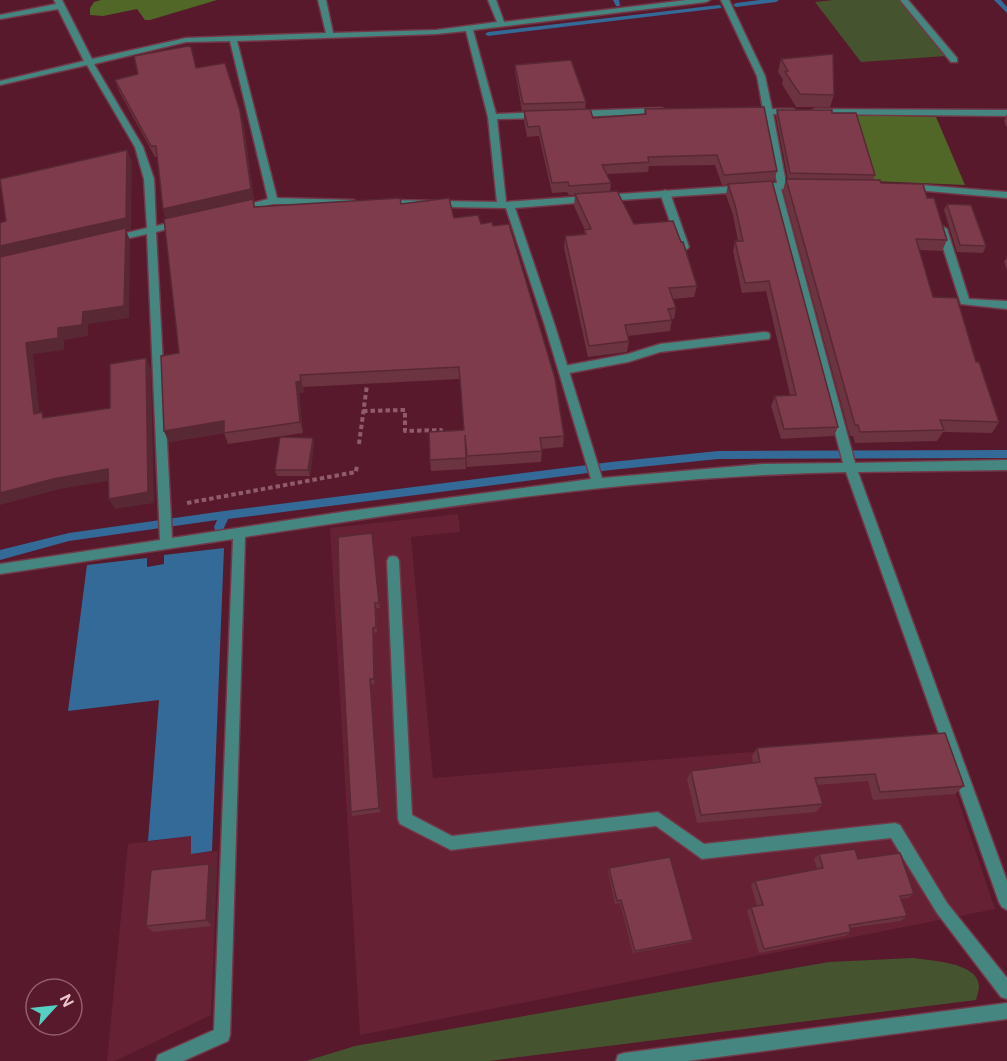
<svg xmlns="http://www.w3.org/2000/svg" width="1007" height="1061" viewBox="0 0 1007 1061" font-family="'DM Sans',sans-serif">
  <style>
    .built { fill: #672135 }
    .green { fill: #45542f }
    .forest { fill: #506728 }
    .water { fill: #346a98 }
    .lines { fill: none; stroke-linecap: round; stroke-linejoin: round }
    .stream { fill: #346a98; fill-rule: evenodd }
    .lane-casing { stroke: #723848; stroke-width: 3 }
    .street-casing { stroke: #723848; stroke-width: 3 }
    .path { stroke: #915c69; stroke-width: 4; stroke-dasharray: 4.5 3; stroke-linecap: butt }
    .lane { fill: #458780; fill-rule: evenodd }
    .street { fill: #458780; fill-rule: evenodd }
    .wall { fill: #6c3340 }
    .shaded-wall { fill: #582934 }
    .building { fill: #7e3b4b; stroke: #582934; stroke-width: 1.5 }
  </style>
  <rect width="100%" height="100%" fill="#57192b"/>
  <g class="built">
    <polygon points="458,514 460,532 411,537 433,778 937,737 995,909 360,1035 330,528"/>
    <polygon points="192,836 191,854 218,851 211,1015 115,1061 107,1061 128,844"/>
  </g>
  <g class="green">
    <polygon points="834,0 899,0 946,56 861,62 815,2"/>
    <path d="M913,958C931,961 978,962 979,986C979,990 977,996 976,1000L489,1061H306L355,1046L829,962Z"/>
  </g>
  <g class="forest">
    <polygon points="101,0 217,0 150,20 145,20 137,9 103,16 90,15 90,8 94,2"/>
    <polygon points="856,115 936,117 965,185 873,181"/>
  </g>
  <polygon class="water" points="224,548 212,851 191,854 191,836 148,841 159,700 68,711 87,565 147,558 147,567 164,564 164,555"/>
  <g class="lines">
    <g class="stream">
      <polygon points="613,0 619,0 620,6 616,6"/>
      <polygon points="760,0 779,0 776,2 736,7 733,5 736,3"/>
      <polygon points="994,0 1001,0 1007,7 1007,13"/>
      <polygon points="719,5 721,6 721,8 488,36 485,34 488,32"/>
      <polygon points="1007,450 1007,458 718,459 611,470 228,519 223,530 215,530 214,527 217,520 69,541 0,560 0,550 69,533 224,511 611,462 718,451"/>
    </g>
    <defs>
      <g id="lane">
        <polygon points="900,0 908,0 957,58 957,62 951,62"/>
        <polygon points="665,190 670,193 689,247 687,249 684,250 679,247 660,193"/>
        <polygon points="942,226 947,229 969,299 1007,301 1007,309 961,304 937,229"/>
        <polygon points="765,332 769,333 770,336 769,339 660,352 628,362 564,374 559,370 564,366 628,354 660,344"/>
        <polygon points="393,556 397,557 399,561 412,815 452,836 658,812 704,844 895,823 900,825 947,903 1007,978 1007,999 1001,997 937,913 891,838 702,859 656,826 451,850 400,824 398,819 387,561 389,557"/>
      </g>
      <g id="street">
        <path d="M54,0H62L92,59L186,38L326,33L318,0H326L333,33L436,30L497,22L488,0H496L504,22L687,0H710L706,2L473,30L496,114L541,112L545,115L541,118L497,119L506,202L588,196L593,199L588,202L515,208L555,326L602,478L763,464L843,463L772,190L605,201L600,198L605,195L777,183L764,114H750L746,111L750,108L763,109L757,76L721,0H729L765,76L772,109H793L797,112L793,115L773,114L786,183L801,182L806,185L801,188L781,189L855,463L1007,460V470L858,472L1007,881V910L1002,907L999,902L846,472C644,476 444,506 245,537L230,1035L228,1041L183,1061H156L158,1055L214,1030L233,539L0,574V564L160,540L147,234L112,242L107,239L109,237L147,228L144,179L135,147L87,65L0,85V81L84,61L58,9L0,19V15L56,4ZM466,31L488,117L497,202L387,200L382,203L387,206L506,208L545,326L591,479L342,512L172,538L156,232L183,225L185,223L180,220L156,226L154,179L143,147L94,64L186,42L230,41L268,199L238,207V211L241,212L273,204L351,205L354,204V200L277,198L237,41L436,34Z"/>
        <polygon points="661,108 664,109 664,113 576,117 572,114 576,111"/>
        <polygon points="816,109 1007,110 1007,116 813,114 813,110"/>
        <polygon points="908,184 1007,192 1007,198 905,189 903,187"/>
        <polygon points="1007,1003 1007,1019 687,1061 616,1061 618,1055 624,1053"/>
      </g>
    </defs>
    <use href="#lane" class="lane-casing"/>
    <use href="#street" class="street-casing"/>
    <g class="path">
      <polyline points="363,411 405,410 405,431 441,430 442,434"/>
      <polyline points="359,444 367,385"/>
      <polyline points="187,503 356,472 357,464"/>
    </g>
    <use href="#lane" class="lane"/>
    <use href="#street" class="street"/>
  </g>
  <g class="wall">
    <polygon points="781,59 834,95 830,107 796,107 782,84 783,80 778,72"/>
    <polygon points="515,65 586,102 585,109 522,111 515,71"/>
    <polygon points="196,68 243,121 254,200 253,200 255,207 401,204 481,224 564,436 563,447 542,449 541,462 467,467 465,446 466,469 431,471 430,460 464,430 460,379 303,387 304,392 299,393 303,433 228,444 224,433 169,442 164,431 179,353 166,218 163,209 157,157 155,157 119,91 115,80"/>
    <polygon points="645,109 777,171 774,181 722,185 715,165 649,166 648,172 607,174 611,183 610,192 634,224 697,286 694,297 673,299 676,308 674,319 672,319 670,331 628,336 629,341 627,352 588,357 564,248 565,236 584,234 585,230 574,206 575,195 569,195 567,192 552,193 539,136 527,137 524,120 524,111 593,118 644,114"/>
    <polygon points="777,110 832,113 875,175 873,180 927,198 947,240 942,251 919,250 933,297 976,362 999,422 992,433 943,432 937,441 855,443 853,436 850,436 783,190 786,179 788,179 776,117"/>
    <polygon points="1007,114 1007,128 1004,121"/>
    <polygon points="728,184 838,427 834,436 781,439 771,406 775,396 790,395 766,291 742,293 733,251 735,241 738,241 733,215 726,195"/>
    <polygon points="947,204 986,246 983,253 957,252 944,210"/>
    <polygon points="1007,257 1007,271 1004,262"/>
    <polygon points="314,443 310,476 277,476 275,470"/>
    <polygon points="373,538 380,608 376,608 377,632 374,633 375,684 371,684 381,812 352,816 351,812"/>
    <polygon points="757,748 964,786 955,794 873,800 868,781 817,785 823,804 816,812 697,823 687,779 691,771 753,763 752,756"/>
    <polygon points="819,854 858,859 914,894 908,898 901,899 907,916 901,921 850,928 851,932 845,936 759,953 747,911 751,907 757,906 751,885 755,881 817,869 814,859"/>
    <polygon points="609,868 693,940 691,942 633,953 620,903 615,904 608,871"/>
    <polygon points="215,870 212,926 153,932 146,926"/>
  </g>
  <g class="shaded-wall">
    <polygon points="240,111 243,121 254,200 253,200 256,210 167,220 163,209"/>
    <polygon points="127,150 132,162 131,230 126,230 130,240 129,318 88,324 88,336 64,340 64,350 33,354 41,425 34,414 26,343 58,328 83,312 0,260 0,246"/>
    <polygon points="146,358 151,370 154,503 115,509 109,499"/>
    <polygon points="300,375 304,392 299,393 303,433 300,422 296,382"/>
    <polygon points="224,421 228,432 169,442 164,431"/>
    <polygon points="313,438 314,443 310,476 308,470"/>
    <polygon points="108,469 114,480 60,489 0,505 0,493 53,479"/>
    <polygon points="372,533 373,538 380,608 379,603"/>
    <polygon points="373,628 374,633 375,684 374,679"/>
    <polygon points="370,679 371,684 381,812 379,808"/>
    <polygon points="209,864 215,870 212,926 206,920"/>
  </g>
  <g class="building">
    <polygon points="188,46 191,47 196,68 225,63 240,111 251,189 163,209 156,146 151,146 115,80 138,74 134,56"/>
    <polygon points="833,54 834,95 800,94 785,72 788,71 781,59"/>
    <polygon points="571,60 586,102 523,104 515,65"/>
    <polygon points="764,107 777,171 724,175 717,155 648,157 649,162 602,165 611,183 569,186 568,182 552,183 539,126 528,127 524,111 590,109 593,118 646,114 645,109"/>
    <polygon points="777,110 832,110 832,113 856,113 875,175 790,173"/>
    <polygon points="127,150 126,218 0,246 0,223 6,221 0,179"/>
    <polygon points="786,179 880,180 881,183 923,184 927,198 934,198 947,240 916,239 933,297 957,298 976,362 979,362 999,422 940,420 944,430 860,432 858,425 855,425"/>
    <polygon points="772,181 838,427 784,429 775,396 796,395 769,281 745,283 735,241 743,241 735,205 728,184"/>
    <polygon points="617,191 634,224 673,221 681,242 683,242 697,286 669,288 676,308 668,309 672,320 625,325 629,341 589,346 565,236 586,234 584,230 591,229 575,194"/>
    <polygon points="400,198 401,204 449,198 454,218 478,215 481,224 492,222 493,226 509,224 555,378 564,436 540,438 542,451 467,456 465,435 466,458 430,460 429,432 464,430 459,367 300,375 301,381 296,382 300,422 224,433 224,421 164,431 161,356 179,353 164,219 253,199 254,207"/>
    <polygon points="947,204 971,205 986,246 960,245"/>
    <polygon points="126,228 124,306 83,312 82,325 58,328 58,338 26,343 34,414 42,412 43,418 110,408 110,364 146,358 148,492 109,499 108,469 53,479 0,493 0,257"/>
    <polygon points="280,437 313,438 308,470 275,470"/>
    <polygon points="372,533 379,603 375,603 376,627 373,628 374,679 370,679 379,808 351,812 339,586 338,537"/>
    <polygon points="945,733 964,786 880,792 875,774 815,778 823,804 701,815 691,771 760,762 757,748"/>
    <polygon points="855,849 858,859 900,853 914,894 900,896 907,916 849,925 851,932 764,949 751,907 763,905 755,881 823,868 819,854"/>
    <polygon points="670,857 693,940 635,951 621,900 617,901 609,868"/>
    <polygon points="209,864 206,920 146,926 151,870"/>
  </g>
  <g transform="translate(54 1007) rotate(63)"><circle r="28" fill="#57192b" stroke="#935e6c" stroke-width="1.5"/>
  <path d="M0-4.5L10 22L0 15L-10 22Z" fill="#57cec2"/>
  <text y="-9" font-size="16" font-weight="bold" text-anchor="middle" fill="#eec6cd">N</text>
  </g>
</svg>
